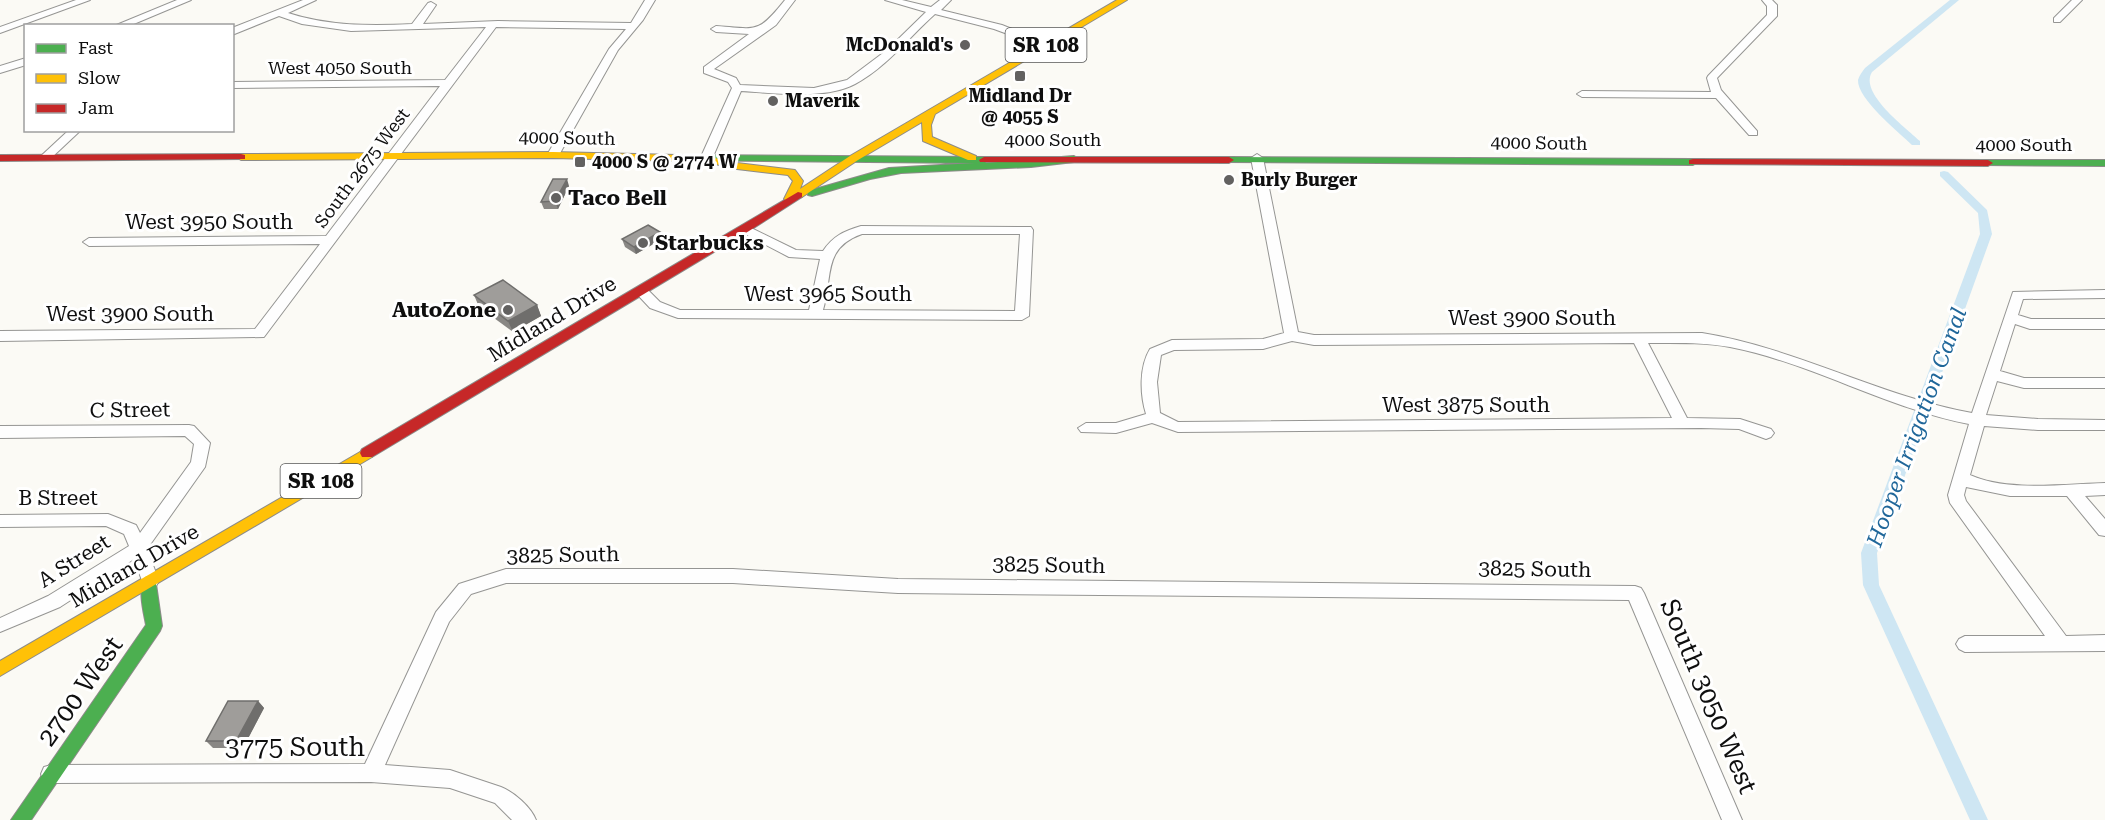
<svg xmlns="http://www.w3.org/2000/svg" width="2105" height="820" viewBox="0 0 2105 820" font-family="'Roboto Serif',serif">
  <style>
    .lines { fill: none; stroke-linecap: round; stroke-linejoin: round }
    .canal { fill: #cee6f3; fill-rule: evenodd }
    .street-casing { stroke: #959593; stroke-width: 2 }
    .fast-casing { stroke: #8c8b89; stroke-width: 2 }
    .slow-casing { stroke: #8c8b89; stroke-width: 2 }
    .jam-casing { stroke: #8c8b89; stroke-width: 2 }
    .street { fill: #fefefe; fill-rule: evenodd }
    .fast { fill: #4caf50; fill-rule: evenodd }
    .slow { fill: #ffc107; fill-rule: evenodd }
    .jam { fill: #c62828; fill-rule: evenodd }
    .wall { fill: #898784 }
    .shaded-wall { fill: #6f6e6c }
    .building { fill: #9f9d9a; stroke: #6f6e6c; stroke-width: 1.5 }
    .poi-dot { fill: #626160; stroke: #fff; stroke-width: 2 }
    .labels { text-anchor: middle; stroke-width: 6; stroke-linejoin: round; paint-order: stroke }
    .far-poi-label { font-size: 18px; font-weight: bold; fill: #0f0f0f; stroke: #fff; text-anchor: start }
    .far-street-label { font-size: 18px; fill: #0f0f0f; stroke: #fff }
    .shield { fill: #fff; stroke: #575757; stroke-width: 1.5 }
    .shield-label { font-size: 20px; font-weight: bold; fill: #0f0f0f }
    .poi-label { font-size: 21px; font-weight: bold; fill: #0f0f0f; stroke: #fff; text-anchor: start }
    .street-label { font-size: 21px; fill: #0f0f0f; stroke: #fff }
    .water-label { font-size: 22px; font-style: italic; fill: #20679a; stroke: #fff }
    .near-street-label { font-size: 26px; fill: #0f0f0f; stroke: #fff }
  </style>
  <rect width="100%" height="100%" fill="#fbfaf5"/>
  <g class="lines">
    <g class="canal">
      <path d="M1950,0H1959L1872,72C1859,93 1905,127 1920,141V145H1912C1900,133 1857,99 1858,80C1859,76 1862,72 1865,68Z"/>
      <polygon points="1944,171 1948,172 1987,210 1992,234 1877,553 1879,585 1988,820 1970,820 1863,585 1861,553 1980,234 1978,213 1940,176 1940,172"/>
    </g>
    <defs>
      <g id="street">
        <polygon points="76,0 90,0 0,33 0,27"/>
        <polygon points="177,0 191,0 129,26 114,26"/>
        <path d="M303,0H316L288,13C328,26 370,26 412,24L428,3L431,2L436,5L423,24L498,21L631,23L645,0H655L643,20L618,50L559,155L553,158L547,155L609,49L626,29L496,27L264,337L0,341V331L255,329L320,244L89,246L83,242L89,238L326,236L440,86L232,88V82L445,80L486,27L351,31L302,24L279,16L232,35V28Z"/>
        <path d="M785,0H795L776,25L714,69L736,78L740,85L814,88L847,80L887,50L926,12L885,0H902L931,7L940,0H951L941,10L1002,25L1052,45L1043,47L994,29L935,14C909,37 887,67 855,84C825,100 774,93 741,91L712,159L706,163L702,161L700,159L732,88L728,82L704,73V67L749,34L716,32L711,29L716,26C757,29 758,34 785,0Z"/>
        <polygon points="1762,0 1772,0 1777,5 1777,16 1717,78 1721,90 1757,131 1757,135 1749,135 1716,98 1582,97 1577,94 1582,91 1711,92 1707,78 1708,76 1767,15 1767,6"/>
        <polygon points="2072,0 2082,0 2060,22 2054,22 2054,18"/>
        <polygon points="26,58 26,65 0,73 0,66"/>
        <polygon points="69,130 81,130 49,160 41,160 41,156"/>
        <path d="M1257,154L1263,158L1298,332L1314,335L1702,333C1796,348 1879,396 1972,413L2013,292L2105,290V298L2023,299L2018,315L2031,319H2105V329H2030L2015,324L2000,371L2024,378H2105V388H2024L1997,381L1986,415L2038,419L2105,420V430H2038L1984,426L1970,475C2007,492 2065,484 2105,483V495L2085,496L2105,519V536L2099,535L2067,496H2010L1966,487L1964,495L1966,501L2066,636L2105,635V651L1965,652L1959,649L1956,644L1959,639L1965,636H2045L1950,503L1948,495L1969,424C1886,408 1812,363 1730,347C1702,342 1675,343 1648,343L1687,418L1740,419L1771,429L1774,433L1771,437L1766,439L1739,429L1701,428L1178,432L1152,423L1116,433L1081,432L1078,428L1086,423H1116L1146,414C1140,395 1139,367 1150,349L1172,340L1263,339L1284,333L1251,158ZM1292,341L1314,345L1634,343L1672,418L1178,422L1160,413L1157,382L1161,355L1174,350L1263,349Z"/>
        <path d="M745,225L796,250L823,251C833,236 844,231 861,226L1031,227L1033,230L1029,316L1022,320L678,318L650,308L634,291L636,288H646L660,302L680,310H809L820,259L789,257L741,232V226ZM862,234H1020L1015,311L823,310C833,277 822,248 862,234Z"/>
        <polygon points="189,425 194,426 210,443 205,467 147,549 159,581 156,586 150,588 144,586 134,559 60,607 0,632 0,618 48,596 129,546 124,534 106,526 0,527 0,515 108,514 136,525 140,533 191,462 194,444 185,436 0,438 0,426"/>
        <path d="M506,569H733L898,579L1635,586L1641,588L1644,593L1742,820H1722L1629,600L898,593L733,583H506L471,594L449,622L385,765L450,770L501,787C514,792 531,807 536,820H512L495,803L450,788L371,782L51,783L44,781L41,774L44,767L51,765L365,764L436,612L459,584Z"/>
      </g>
      <g id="fast">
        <polygon points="677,155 984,157 989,160 985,163 1074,156 1079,159 1074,162 1031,167 901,173 870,179 812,196 808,195 808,191 889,168 975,163 673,160 673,156"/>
        <polygon points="1229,157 1693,159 1698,162 1693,165 1225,162 1224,160"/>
        <polygon points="1988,160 2105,160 2105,166 1984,165 1984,161"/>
        <path d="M150,575L155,577L162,626L160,631L31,820H11L146,625C143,609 138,591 145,577Z"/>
      </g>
      <g id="slow">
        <polygon points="1117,0 1127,0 935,114 931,125 932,137 976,156 976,160 968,160 923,141 922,122 858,160 802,197 796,198 790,202 784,199 793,181 788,175 737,169 702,161 701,159 706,156 737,163 795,170 803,181 800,189 850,156"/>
        <polygon points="553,152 677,155 682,158 677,161 553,158 241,160 236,157 241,154"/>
        <polygon points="367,448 372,449 374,453 372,457 0,676 0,661"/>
      </g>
      <g id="jam">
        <polygon points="241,154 245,155 245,159 0,161 0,155"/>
        <polygon points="984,157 1229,157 1234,160 1229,163 980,162 979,160"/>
        <polygon points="1693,159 1988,160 1993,163 1988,166 1689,164 1689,160"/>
        <polygon points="798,192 802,193 802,197 749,231 372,457 362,457 360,453 362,449"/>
      </g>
    </defs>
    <use href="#street" class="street-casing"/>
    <use href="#fast" class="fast-casing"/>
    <use href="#slow" class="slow-casing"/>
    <use href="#jam" class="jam-casing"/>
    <use href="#street" class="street"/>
    <use href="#fast" class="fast"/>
    <use href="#slow" class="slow"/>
    <use href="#jam" class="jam"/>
  </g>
  <g class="wall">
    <polygon points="569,186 558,209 544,209 541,202"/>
    <polygon points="622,239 662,239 636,254 625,247"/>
    <polygon points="474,295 537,305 541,316 513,332 479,307"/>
    <polygon points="258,701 264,708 243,748 213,748 206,741"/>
  </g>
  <g class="shaded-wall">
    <polygon points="567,179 569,186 558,209 555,201"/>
    <polygon points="660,232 662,239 636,254 634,247"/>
    <polygon points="537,305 541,316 513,332 508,321"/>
    <polygon points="258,701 264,708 243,748 236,741"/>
  </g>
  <g class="building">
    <polygon points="553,179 567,179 555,201 541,202"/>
    <polygon points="648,225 660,232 634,247 622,239"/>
    <polygon points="503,280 537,305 508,321 474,295"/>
    <polygon points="228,701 258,701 236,741 206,741"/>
  </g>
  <g class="poi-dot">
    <circle cx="965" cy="45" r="6"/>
    <rect x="1014" y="70" width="12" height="12" rx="3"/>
    <circle cx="773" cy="101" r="6"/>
    <rect x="574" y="156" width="12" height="12" rx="3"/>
    <circle cx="1229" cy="180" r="6"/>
    <circle cx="556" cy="198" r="6"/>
    <circle cx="643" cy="243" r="6"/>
    <circle cx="508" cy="310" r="6"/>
  </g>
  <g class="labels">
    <g class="far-poi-label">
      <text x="953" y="51" text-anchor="end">McDonald's</text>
      <text x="1020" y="102" text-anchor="middle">Midland Dr<tspan x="1020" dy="21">@ 4055 S</tspan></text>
      <text x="785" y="107">Maverik</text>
      <text x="592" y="168">4000 S @ 2774 W</text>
      <text x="1241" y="186">Burly Burger</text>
    </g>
    <g class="far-street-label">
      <text x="340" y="74">West 4050 South</text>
      <text transform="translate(567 138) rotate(1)" y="6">4000 South</text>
      <text x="1053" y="146">4000 South</text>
      <text transform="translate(1539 143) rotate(1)" y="6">4000 South</text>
      <text x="2024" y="151">4000 South</text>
      <text transform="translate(362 168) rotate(-53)" y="6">South 2675 West</text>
    </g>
    <g class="shield">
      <rect x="1005.5" y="28" width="81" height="34" rx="4.5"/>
      <rect x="280.5" y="464" width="81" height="34" rx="4.5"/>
    </g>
    <g class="shield-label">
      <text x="1046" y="52">SR 108</text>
      <text x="321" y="488">SR 108</text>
    </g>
    <g class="poi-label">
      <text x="568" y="205">Taco Bell</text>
      <text x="655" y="250">Starbucks</text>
      <text x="496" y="317" text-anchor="end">AutoZone</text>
    </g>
    <g class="street-label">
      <text x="209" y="229">West 3950 South</text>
      <text x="828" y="301">West 3965 South</text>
      <text x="130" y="321">West 3900 South</text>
      <text x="1532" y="325">West 3900 South</text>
      <text transform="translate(552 319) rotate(-31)" y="7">Midland Drive</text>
      <text x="1466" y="412">West 3875 South</text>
      <text transform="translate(130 410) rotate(-1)" y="7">C Street</text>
      <text x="58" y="505">B Street</text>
      <text transform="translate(563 555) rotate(-1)" y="7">3825 South</text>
      <text transform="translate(74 561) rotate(-32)" y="7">A Street</text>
      <text transform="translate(1049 565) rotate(1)" y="7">3825 South</text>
      <text transform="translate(134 566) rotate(-30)" y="7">Midland Drive</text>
      <text transform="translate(1535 569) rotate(1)" y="7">3825 South</text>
    </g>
    <g class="water-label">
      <text transform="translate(1916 427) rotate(-70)" y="8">Hooper Irrigation Canal</text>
    </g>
    <g class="near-street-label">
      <text transform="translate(80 691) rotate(-55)" y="9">2700 West</text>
      <text transform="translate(1709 696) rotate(67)" y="9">South 3050 West</text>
      <text x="295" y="756">3775 South</text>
    </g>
  </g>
  <rect x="24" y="24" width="210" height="108" fill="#ffffff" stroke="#9f9f9f" stroke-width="1.5"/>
  <rect x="36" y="44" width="30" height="9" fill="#4caf50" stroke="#9f9f9f" stroke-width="1.5"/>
  <text x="78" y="54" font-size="18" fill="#0f0f0f">Fast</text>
  <rect x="36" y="74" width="30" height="9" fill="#ffc107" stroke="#9f9f9f" stroke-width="1.5"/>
  <text x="78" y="84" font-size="18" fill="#0f0f0f">Slow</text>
  <rect x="36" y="104" width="30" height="9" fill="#c62828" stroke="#9f9f9f" stroke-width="1.5"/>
  <text x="78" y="114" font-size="18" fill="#0f0f0f">Jam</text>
</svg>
